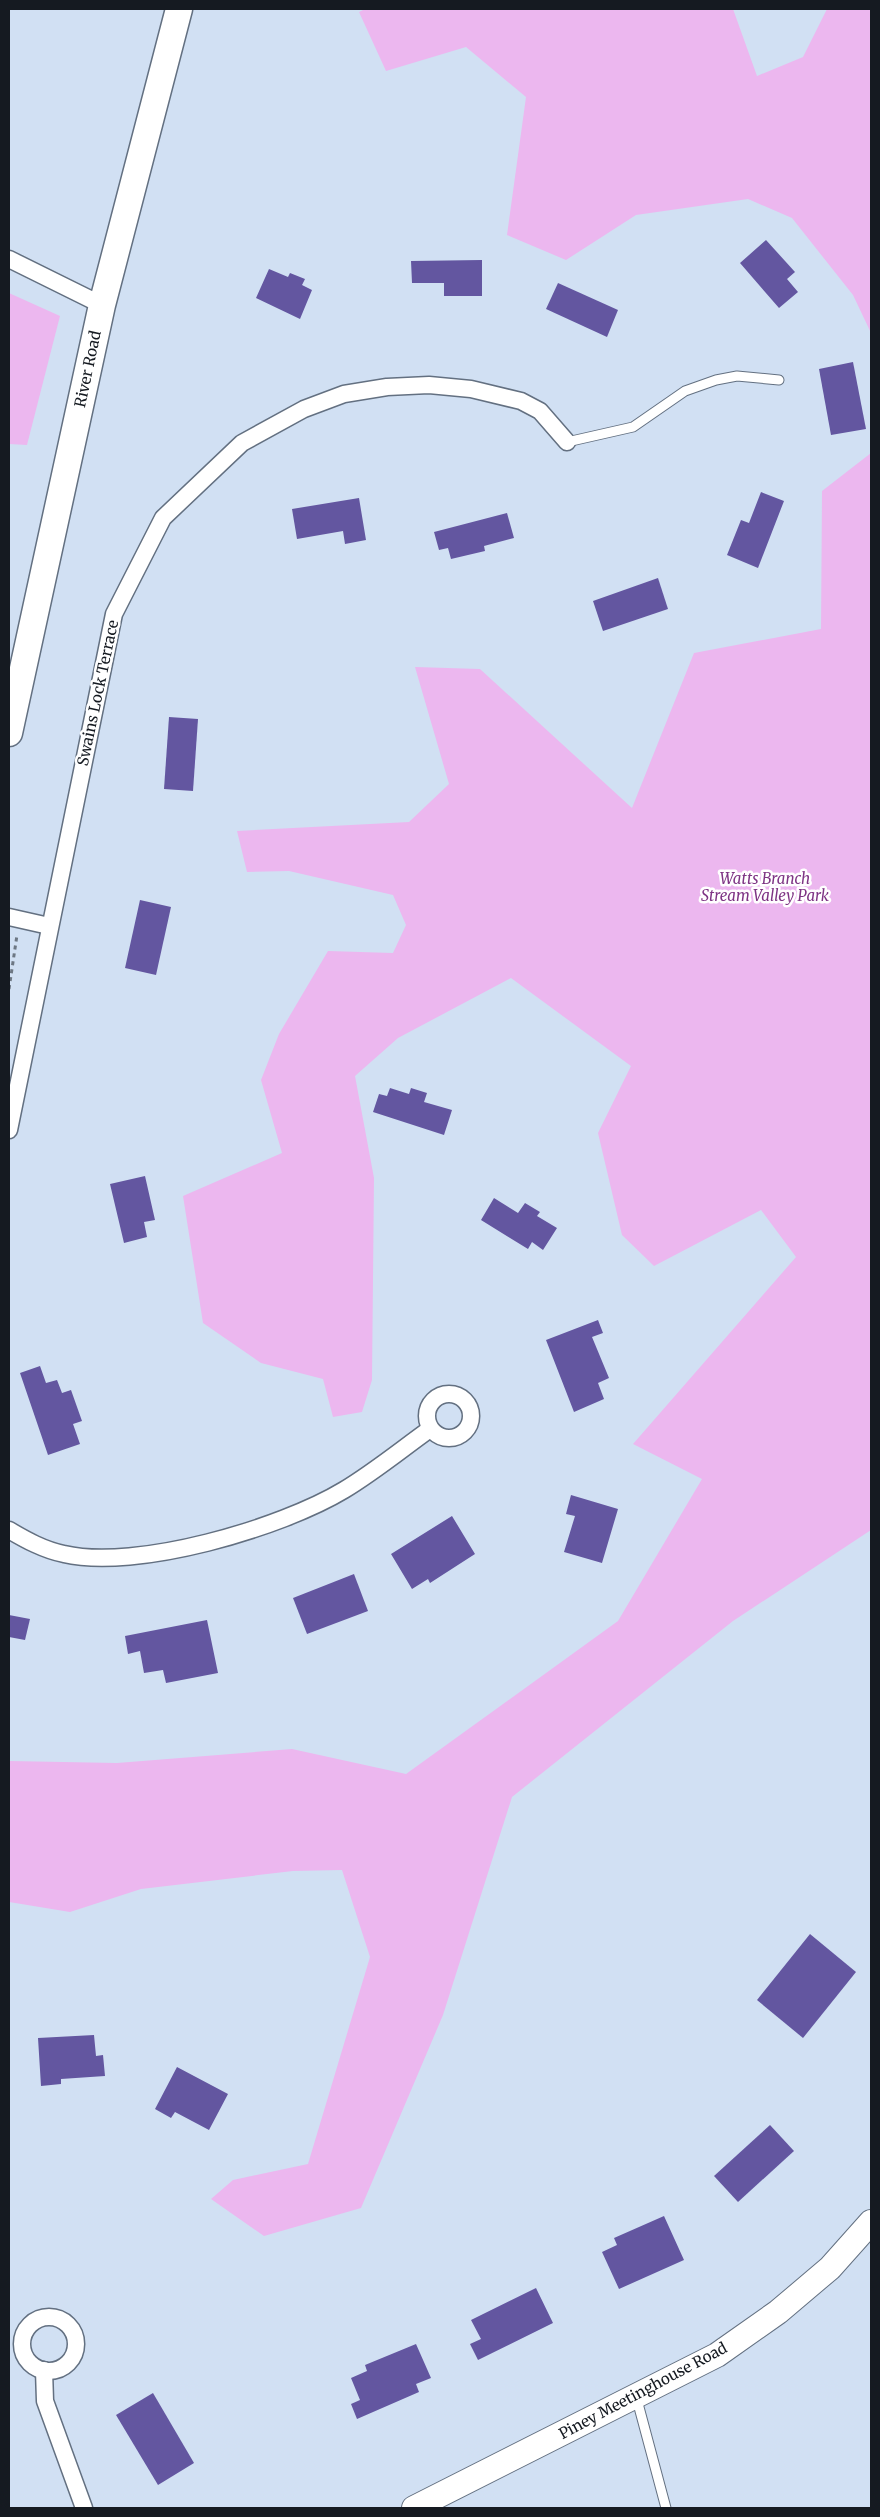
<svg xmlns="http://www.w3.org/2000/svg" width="880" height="2517" viewBox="0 0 880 2517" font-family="Merriweather,serif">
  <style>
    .green { fill: #ecb7ef }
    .building { fill: #6356a0 }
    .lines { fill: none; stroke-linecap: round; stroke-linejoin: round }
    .lane-casing { stroke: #637081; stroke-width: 11 }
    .street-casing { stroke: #637081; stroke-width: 19 }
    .secondary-casing { stroke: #637081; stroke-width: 26 }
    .primary-casing { stroke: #637081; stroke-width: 29 }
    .path { stroke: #6d7783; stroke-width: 3; stroke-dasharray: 4 4; stroke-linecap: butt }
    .lane { stroke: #fff; stroke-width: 9 }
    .street { stroke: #fff; stroke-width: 16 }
    .secondary { stroke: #fff; stroke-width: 24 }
    .primary { stroke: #fff; stroke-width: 26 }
    .labels { text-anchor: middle; stroke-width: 5; stroke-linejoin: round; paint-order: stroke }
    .street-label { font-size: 15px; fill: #151a21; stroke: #fff }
    .park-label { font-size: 15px; font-style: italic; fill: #7e3484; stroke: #fff }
  </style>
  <rect width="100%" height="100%" fill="#d1e0f3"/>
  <g class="green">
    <polygon points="365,9 733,9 757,76 803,57 827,9 871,9 871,333 853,295 792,218 748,199 636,215 566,260 507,235 526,97 466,47 386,71 359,12"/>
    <polygon points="9,293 60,316 27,445 9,444"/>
    <polygon points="871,453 871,1530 733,1621 512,1797 443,2015 361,2208 264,2236 211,2199 233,2180 308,2164 370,1957 342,1870 293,1871 141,1889 70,1912 9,1902 9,1761 117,1763 292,1749 406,1774 618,1621 702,1479 633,1444 796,1257 761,1210 654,1266 622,1235 598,1133 631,1066 511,978 398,1038 355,1076 374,1178 372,1380 362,1412 333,1417 323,1379 261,1363 203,1323 183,1196 282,1153 261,1080 279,1034 328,951 393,953 406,925 393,895 289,871 247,872 237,831 409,822 449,784 415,667 480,669 632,808 694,653 821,629 822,491"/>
  </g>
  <g class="building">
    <polygon points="766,240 795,272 787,279 798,292 779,308 740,263"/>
    <polygon points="482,260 482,296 444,296 444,283 412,283 411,261"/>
    <polygon points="269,269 288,277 290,273 305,279 302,285 312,290 300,319 256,298"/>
    <polygon points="558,283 618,310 607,337 546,309"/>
    <polygon points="853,362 866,429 831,435 819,369"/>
    <polygon points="761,492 784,501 758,568 727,555 741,520 749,523"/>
    <polygon points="359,498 366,540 345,544 343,531 297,539 292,509"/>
    <polygon points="507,513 514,538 484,546 485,551 451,559 448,548 439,550 434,532"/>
    <polygon points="658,578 668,609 603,631 593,601"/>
    <polygon points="169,717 198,719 193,791 164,789"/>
    <polygon points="140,900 171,907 156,975 125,968"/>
    <polygon points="390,1088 409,1094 411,1088 427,1093 424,1102 452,1110 444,1135 373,1112 379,1094 387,1096"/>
    <polygon points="145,1176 155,1220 144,1222 147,1237 124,1243 110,1184"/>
    <polygon points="494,1198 518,1213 525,1203 540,1212 537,1216 557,1228 543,1250 532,1242 528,1249 481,1220"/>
    <polygon points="598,1320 603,1333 592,1337 609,1378 598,1383 604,1399 574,1412 546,1340"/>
    <polygon points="40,1366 46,1383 57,1380 62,1393 71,1390 82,1421 73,1424 80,1444 48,1455 20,1373"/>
    <polygon points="571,1495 618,1509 602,1563 564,1552 575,1516 566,1514"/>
    <polygon points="452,1516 475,1554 430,1583 428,1579 412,1589 391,1554"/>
    <polygon points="354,1574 368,1611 307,1634 293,1598"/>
    <polygon points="9,1615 30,1619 25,1640 9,1637"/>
    <polygon points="207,1620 218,1673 166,1683 163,1670 144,1673 140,1651 128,1654 125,1636"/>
    <polygon points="810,1934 856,1972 803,2038 757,2000"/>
    <polygon points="94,2035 96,2056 103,2055 105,2076 61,2079 61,2084 41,2086 38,2038"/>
    <polygon points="177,2067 228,2094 209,2130 175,2112 171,2118 155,2109"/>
    <polygon points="770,2125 794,2151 738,2202 714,2176"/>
    <polygon points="664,2216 684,2260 619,2289 602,2252 617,2245 614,2238"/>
    <polygon points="536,2288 553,2323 478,2360 470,2344 481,2339 471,2320"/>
    <polygon points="416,2344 431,2378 416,2384 419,2392 357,2419 351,2404 360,2400 351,2378 367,2371 365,2365"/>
    <polygon points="153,2393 194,2463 158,2485 116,2415"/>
  </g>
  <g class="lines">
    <defs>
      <g id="lane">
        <polyline points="567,442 633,427 685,391 716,380 737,376 779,380"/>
        <polyline points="636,2396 666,2508"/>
      </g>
      <g id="street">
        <polyline points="9,259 102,305"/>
        <polyline points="9,917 49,926"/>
        <polyline points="9,1130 114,614 163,518 242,443 304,409 344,394 387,387 429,385 471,389 521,401 540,411 567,442"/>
        <circle cx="449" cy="1416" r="22"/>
        <path d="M9,1530C26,1540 44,1550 64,1554C136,1571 281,1528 344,1490C374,1472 402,1449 430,1429"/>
        <circle cx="49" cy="2344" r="27"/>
        <polyline points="44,2370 45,2401 84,2508"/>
      </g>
      <polyline id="secondary" points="414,2508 717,2355 778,2312 830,2268 871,2222"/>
      <polyline id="primary" points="9,733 102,305 179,9"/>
    </defs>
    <use href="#lane" class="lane-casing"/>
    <use href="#street" class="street-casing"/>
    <use href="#secondary" class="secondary-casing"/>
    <use href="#primary" class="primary-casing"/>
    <polyline class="path" points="9,989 17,935"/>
    <use href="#lane" class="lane"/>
    <use href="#street" class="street"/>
    <use href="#secondary" class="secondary"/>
    <use href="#primary" class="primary"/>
  </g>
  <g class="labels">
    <g class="street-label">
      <text transform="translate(88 369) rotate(-78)" y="5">River Road</text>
      <text transform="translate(98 693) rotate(-78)" y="5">Swains Lock Terrace</text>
      <text transform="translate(643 2391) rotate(-28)" y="5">Piney Meetinghouse Road</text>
    </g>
    <g class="park-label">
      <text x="765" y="884">Watts Branch<tspan x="765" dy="17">Stream Valley Park</tspan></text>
    </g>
  </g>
  <rect width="880" height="2517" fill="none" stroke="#151a21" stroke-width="20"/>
</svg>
